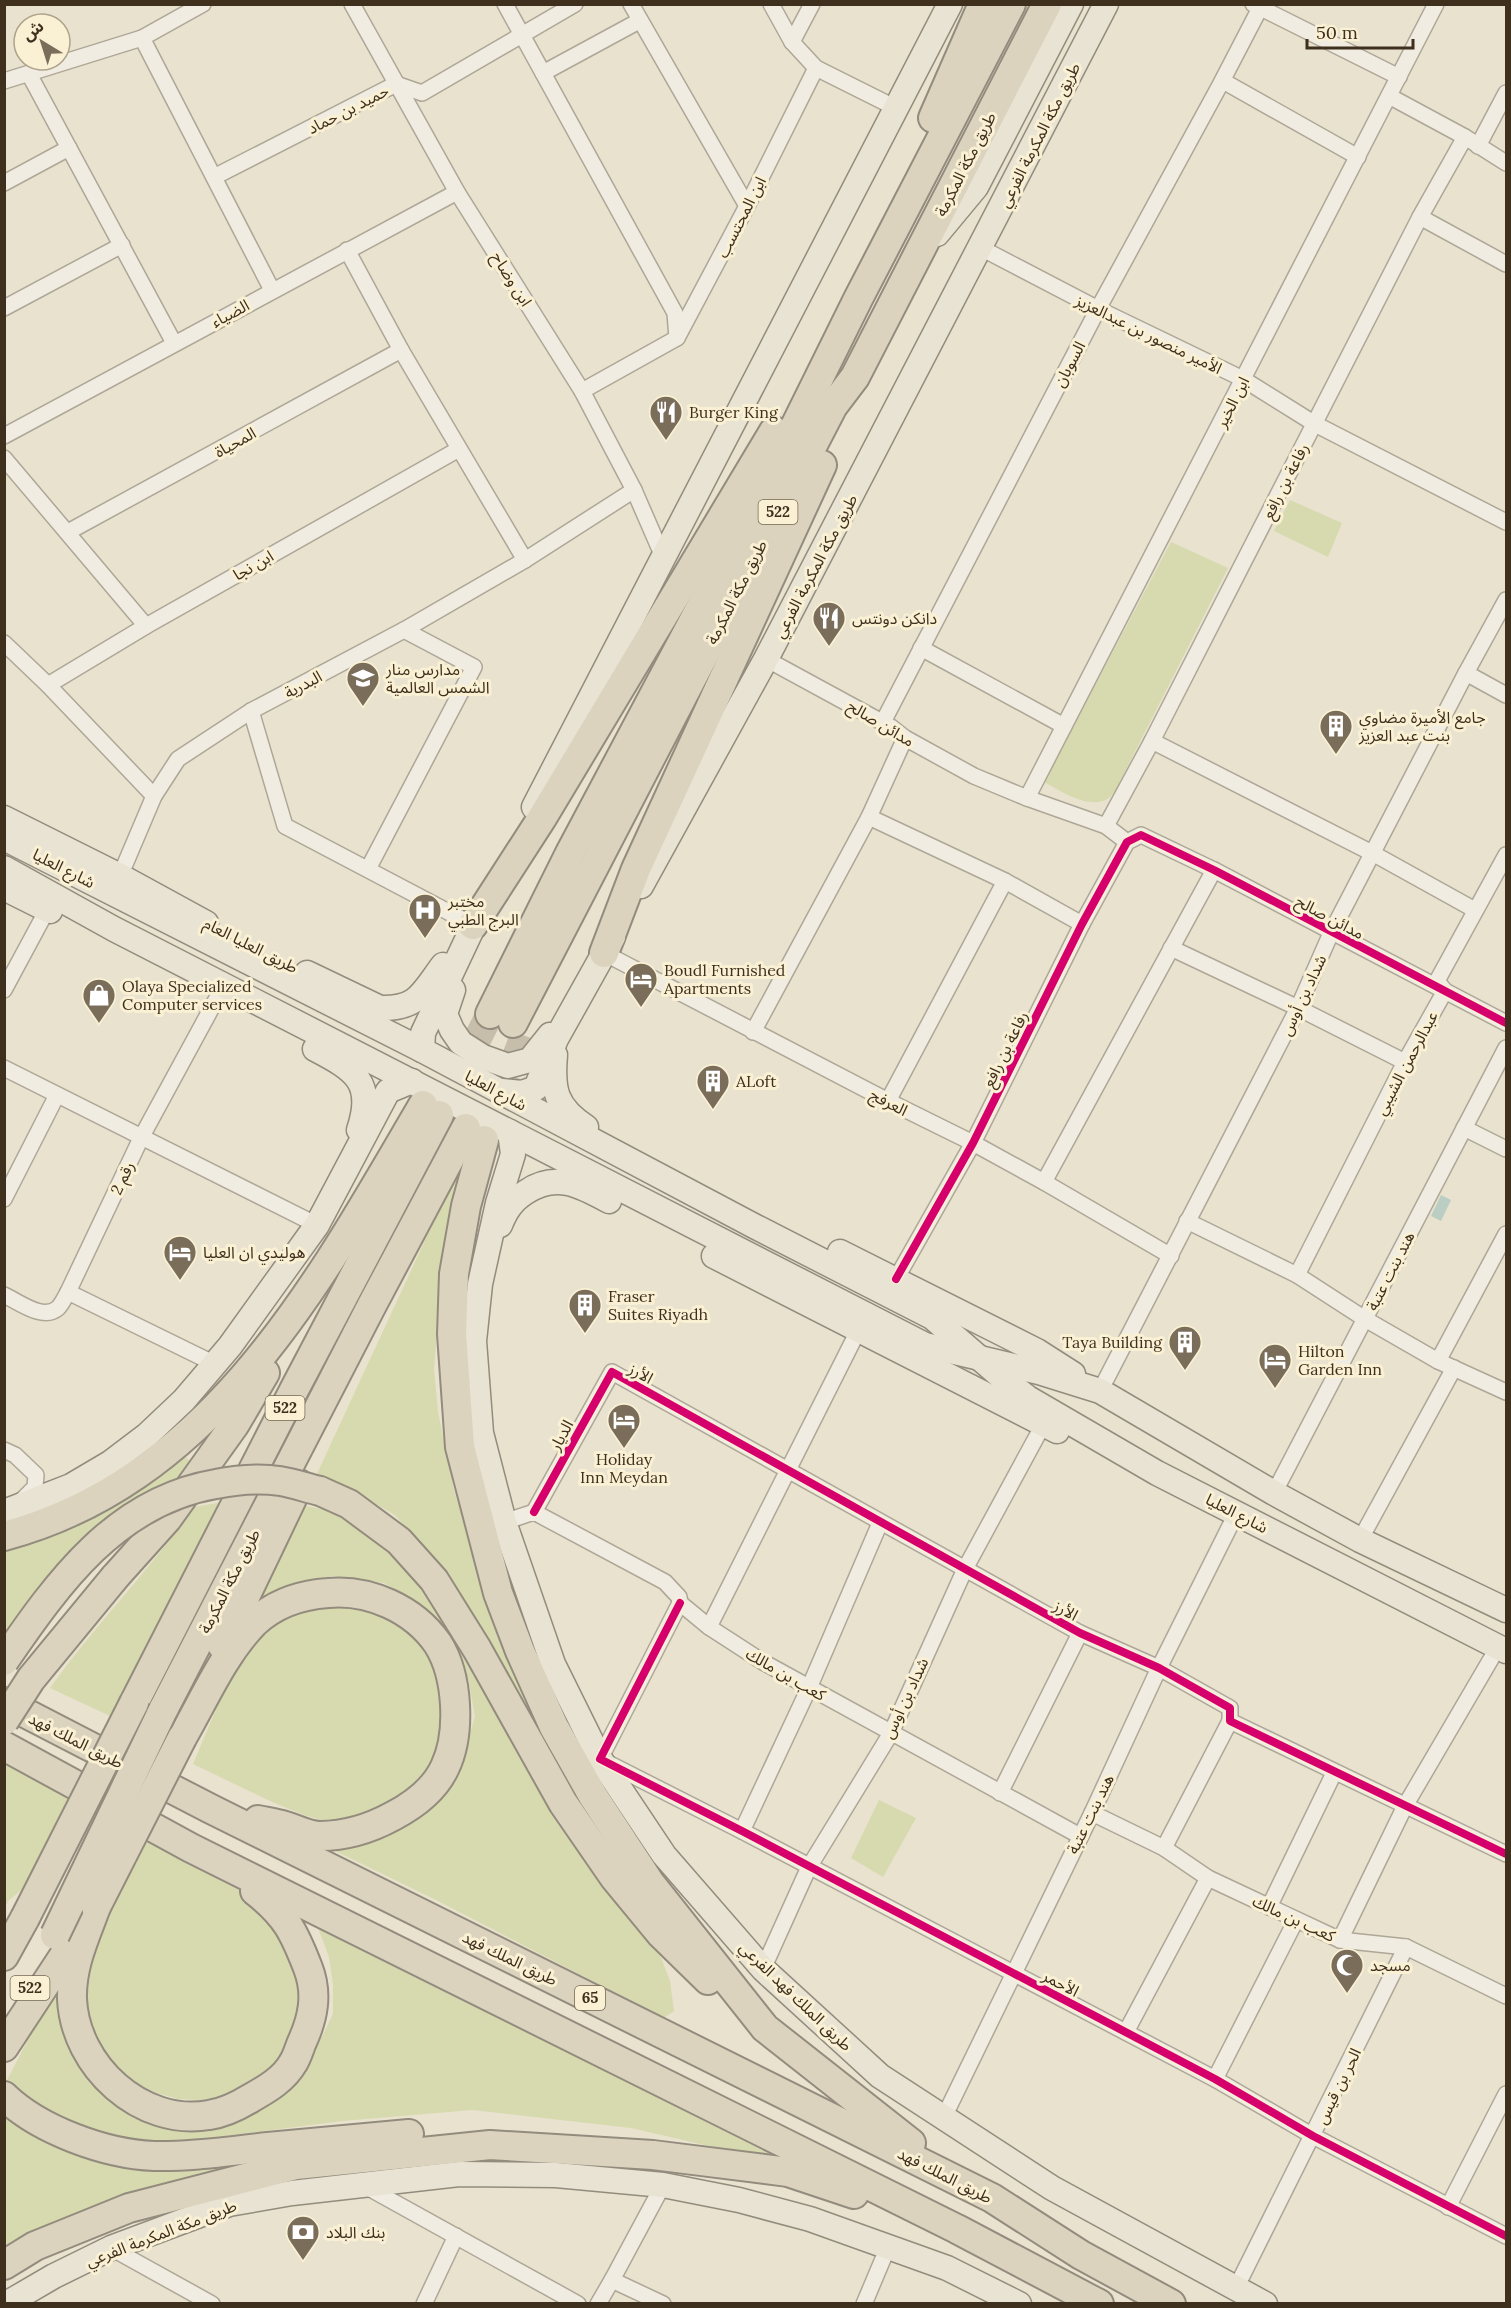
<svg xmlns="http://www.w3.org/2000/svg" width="1511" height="2308" viewBox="0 0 1511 2308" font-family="Lora,'Noto Sans Arabic',serif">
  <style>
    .green { fill: #d7daaf }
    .water { fill: #bacec3 }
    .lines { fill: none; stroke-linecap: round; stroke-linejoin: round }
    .motorway-tunnel { stroke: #c6beab; stroke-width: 28; stroke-dasharray: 28 14; stroke-linecap: butt }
    .minor-casing { stroke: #aea797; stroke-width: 18 }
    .primary-casing { stroke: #938c7e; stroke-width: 27 }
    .motorway-casing { stroke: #938c7e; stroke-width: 32 }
    .minor { stroke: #f0ece2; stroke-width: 15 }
    .primary { stroke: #e8e3d2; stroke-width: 24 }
    .motorway { stroke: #dcd3bf; stroke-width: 28 }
    .motorway-bridge-casing { stroke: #938c7e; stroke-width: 32; stroke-linecap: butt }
    .motorway-bridge { stroke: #dcd3bf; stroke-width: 28 }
    .cycleway-casing { stroke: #faf1d5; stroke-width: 11 }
    .cycleway { stroke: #d6006c; stroke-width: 8 }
    .labels { text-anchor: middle; stroke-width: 6; stroke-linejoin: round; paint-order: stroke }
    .shield { fill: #faf1d5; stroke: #776954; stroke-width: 1.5 }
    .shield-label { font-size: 15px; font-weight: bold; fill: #3f2f1d }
    .street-label { font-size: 16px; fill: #3f2f1d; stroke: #faf1d5 }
    .poi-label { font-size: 16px; fill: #3f2f1d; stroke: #faf1d5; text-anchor: start }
  </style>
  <rect width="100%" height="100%" fill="#e8e2ce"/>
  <g class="green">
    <polygon points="1290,500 1342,523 1328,557 1274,531"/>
    <path d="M1171,542L1228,568L1114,793C1111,796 1107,800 1103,801C1084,807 1059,790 1044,782Z"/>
    <polygon points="474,1142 452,1200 444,1253 434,1369 438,1412 454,1490 502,1641 559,1768 445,1572 395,1515 351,1490 316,1476 433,1223"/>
    <polygon points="181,1453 193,1464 178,1485 5,1648 5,1544"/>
    <path d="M222,1502L112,1717L50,1688C95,1625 150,1570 194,1507Z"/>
    <polygon points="301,1505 328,1510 352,1522 410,1568 448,1622 546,1803 584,1860 660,1955 670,1981 674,2011 664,2018 436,1900 325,1846 433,1802 461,1766 475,1716 468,1679 447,1636 412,1600 384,1583 331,1576 296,1586 255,1602"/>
    <polygon points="312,1601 396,1612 448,1678 438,1763 389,1810 338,1821 321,1820 304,1815 272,1802 193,1764 232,1671 259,1633"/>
    <polygon points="5,1751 78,1796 34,1880 9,1900 5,1907"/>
    <polygon points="879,1800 916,1818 883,1877 851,1858"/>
    <polygon points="150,1836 249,1888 304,1967 299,2030 276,2066 241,2091 220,2097 199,2100 178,2099 157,2093 138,2084 121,2071 106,2055 96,2037 88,2017 85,1996 86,1975 100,1934"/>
    <polygon points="312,1912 804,2168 631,2128 472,2110 343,2121 169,2143 105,2140 69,2127 5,2084 63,1972 111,2097 162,2128 210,2131 242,2120 273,2102 306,2070 333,2014 333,1985 329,1957"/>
    <path d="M5,2114C76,2172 147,2177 235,2166L226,2175L5,2256Z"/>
  </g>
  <polygon class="water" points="1441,1195 1451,1200 1441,1221 1431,1216"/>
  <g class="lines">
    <g class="motorway-tunnel">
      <polyline points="439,1115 490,1014"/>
      <polyline points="484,1140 526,1031"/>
    </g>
    <defs>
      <g id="minor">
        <polyline points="352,4 457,192 582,391 634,490 664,559"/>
        <polyline points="505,4 675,313 677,338"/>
        <polyline points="631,4 747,206"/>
        <polyline points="771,4 792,42 816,68 896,108"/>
        <polyline points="1253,4 1399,77"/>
        <polyline points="142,38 272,290"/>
        <polyline points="792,42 812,4"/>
        <polyline points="543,73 639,21"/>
        <polyline points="29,74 174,343"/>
        <polyline points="4,81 142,38 203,4"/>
        <polyline points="1223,81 1358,157"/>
        <polyline points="1389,96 1465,137 1506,163"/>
        <polyline points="1478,146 1506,93"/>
        <polyline points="214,177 396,84 422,93 575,4"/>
        <polyline points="4,183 69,148"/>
        <polyline points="1420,217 1506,264"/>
        <polyline points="981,248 1098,309 1243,379 1315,424 1506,522"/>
        <polyline points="347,250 401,350 525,560"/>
        <polyline points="4,308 122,245"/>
        <polyline points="582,391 677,338 747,206 816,68"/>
        <polyline points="4,436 457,192"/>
        <polyline points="4,458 146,626"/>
        <polyline points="68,532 401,350"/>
        <polyline points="4,643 48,685 154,796"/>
        <polyline points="921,648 1064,726"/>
        <polyline points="766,659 891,727 905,738 974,776 1027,798 1106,826 1127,842"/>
        <polyline points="1466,673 1506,695"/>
        <polyline points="48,685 146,626 459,449"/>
        <polyline points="251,711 285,826 473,925"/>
        <polyline points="883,722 1098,309 1220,85 1260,8"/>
        <polyline points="1152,741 1374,854 1475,910"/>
        <polyline points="1027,798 1436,4"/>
        <polyline points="869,817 1005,881 1082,924"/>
        <polyline points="1106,826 1152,741 1420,217 1465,137"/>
        <polyline points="368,869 474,667 404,630"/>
        <polyline points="120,876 154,796 178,759 251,711 404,630 525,560 634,490"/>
        <polyline points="1171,948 1298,1008 1405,1062"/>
        <polyline points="604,953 888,1101 973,1143 1044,1182 1171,1256"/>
        <polyline points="4,990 47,910"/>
        <polyline points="753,1032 869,817 905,738"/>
        <polyline points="4,1068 317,1225"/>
        <polyline points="888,1101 1005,881"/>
        <polyline points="1464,1128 1506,1149"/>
        <polyline points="1044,1182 1214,870"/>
        <polyline points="4,1199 57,1095"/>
        <polyline points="1187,1221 1297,1275 1365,1319 1438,1361 1506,1392"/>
        <polyline points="1297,1275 1405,1062 1445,991 1437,981 1506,855"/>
        <polyline points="896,1279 973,1143 1082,924 1127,842 1141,835 1214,870 1506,1023"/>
        <polyline points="68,1292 215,1364"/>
        <path d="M4,1295C19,1302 43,1321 58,1308C62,1304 65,1297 68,1292L141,1138L217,998"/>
        <polyline points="1438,1361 1506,1234"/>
        <polyline points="1100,1391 1298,1008 1331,933 1466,673 1506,600"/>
        <polyline points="4,1450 15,1455 36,1475 35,1487 21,1501"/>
        <polyline points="1274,1493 1506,1048"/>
        <polyline points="534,1512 612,1372 1080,1633 1159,1668 1230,1708 1230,1721 1506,1854"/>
        <polyline points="504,1522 534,1512 665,1582 679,1597 680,1603 709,1627 763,1662 1080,1836"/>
        <polyline points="1360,1540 1454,1368"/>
        <polyline points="680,1603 600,1759 742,1831 1013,1973 1215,2079 1313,2136 1506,2236"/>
        <polyline points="709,1627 858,1331"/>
        <polyline points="1000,1793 1080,1633"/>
        <polyline points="1092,1813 1164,1848 1208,1878 1340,1940 1406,1947 1506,1996"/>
        <polyline points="742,1831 809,1688 880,1523"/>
        <polyline points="1164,1848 1230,1721"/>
        <polyline points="1269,1907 1334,1773"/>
        <polyline points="1340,1940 1405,1806 1498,1647"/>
        <polyline points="763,1969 809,1867 891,1733 965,1569 1043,1425"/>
        <polyline points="1126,2032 1208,1878"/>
        <polyline points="1215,2079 1296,1920"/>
        <polyline points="944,2117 1092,1813 1159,1668 1237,1512"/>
        <polyline points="365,2186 578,2304"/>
        <polyline points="1448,2207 1506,2094"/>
        <polyline points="111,2248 212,2304"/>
        <polyline points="612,2280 663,2304"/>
        <polyline points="1236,2288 1406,1947"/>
        <polyline points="424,2304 456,2236"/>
        <polyline points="598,2304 612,2280 663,2185"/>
        <polyline points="864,2304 888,2247"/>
      </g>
      <g id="primary">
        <polyline points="937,234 976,187 1071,4"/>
        <polyline points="534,807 950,4"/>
        <polyline points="4,818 120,876 206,923"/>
        <polyline points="4,838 422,1050 756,1227 932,1317 1006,1381 1028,1398 1157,1473 1506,1651"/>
        <polyline points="4,868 114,929 925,1345 1039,1372 1100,1391 1274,1493 1360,1540 1506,1610"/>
        <polyline points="641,886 766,659 1106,4"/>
        <polyline points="4,888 50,911"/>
        <path d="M307,973L380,1008C418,1009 422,993 443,965"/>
        <polyline points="453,990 445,1014 452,1030 461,1043 483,1057 508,1066 530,1060 550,1035"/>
        <path d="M315,1049C355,1070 375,1082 359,1130"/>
        <polyline points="422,1050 423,1033 481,910"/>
        <path d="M555,1055C552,1089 555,1107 586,1127"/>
        <polyline points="502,1091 522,1093 536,1088 556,1039 613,937"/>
        <polyline points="510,1132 513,1154 498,1203 480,1284 474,1341 481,1433 504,1522 553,1664 600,1759 664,1855 763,1969 880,2076 1052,2188 1265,2304"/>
        <path d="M500,1225C506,1210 512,1201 526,1192C556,1172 580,1185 609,1201"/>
        <polyline points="840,1252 1037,1351 1073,1374"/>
        <polyline points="714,1256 1057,1431"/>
        <polyline points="4,1512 71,1486 110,1463 147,1435 184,1400 230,1346 317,1225 388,1091 412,1081"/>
        <polyline points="6,2304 54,2276 111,2248 229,2204 292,2193 459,2174 556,2175 663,2185 739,2200 810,2219 947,2268 1019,2304"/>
      </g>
      <g id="motorway">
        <polyline points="933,118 983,4"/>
        <polyline points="473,925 542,818 774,431"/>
        <polyline points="604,953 636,869 822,465"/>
        <polyline points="490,1014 570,853 768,481 858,299 1011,4"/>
        <polyline points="513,1023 833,406 855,377 1047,4"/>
        <polyline points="484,1140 466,1206 454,1274 452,1334 460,1447 498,1593 520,1651 554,1727 593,1796 650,1883 765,2028 911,2143"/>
        <polyline points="320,1491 349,1504 399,1541 434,1580 477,1649 563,1803 614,1877 661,1934 708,1980"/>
        <path d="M4,1536C214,1480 321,1279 423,1105"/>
        <polyline points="115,1577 167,1519 235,1424 265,1373"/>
        <polyline points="222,1645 299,1484"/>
        <polyline points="4,1702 211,1809 992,2198 1081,2255 1171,2304"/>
        <polyline points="134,1703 294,1390 439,1115"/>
        <polyline points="163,1710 372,1305 466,1128"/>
        <path d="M182,1738C204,1700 223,1655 254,1623C275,1603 300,1595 328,1593C369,1589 414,1609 438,1644C458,1676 461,1733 445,1767C435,1789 414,1805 393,1816C371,1828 345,1836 320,1836C308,1836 296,1829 285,1826C276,1823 267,1822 258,1820"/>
        <polyline points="4,1746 191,1848 957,2229 1099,2304"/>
        <path d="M96,1907C85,1937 71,1966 72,1999C75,2066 141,2127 209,2115C225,2113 238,2106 251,2098C267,2089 284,2079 293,2063C297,2057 299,2049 302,2042C313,2018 318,1994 308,1968C294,1932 286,1915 255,1891"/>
        <polyline points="4,1956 25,1918"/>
        <polyline points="4,2047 75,1939"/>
        <path d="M4,2096C39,2130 105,2154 154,2156C192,2157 230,2151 268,2147C315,2143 362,2138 409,2134"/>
        <polyline points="4,2265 35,2246 129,2208 296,2165 490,2145 653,2155 788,2172 854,2194"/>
      </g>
    </defs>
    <use href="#minor" class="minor-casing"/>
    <use href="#primary" class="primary-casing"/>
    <use href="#motorway" class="motorway-casing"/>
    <use href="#minor" class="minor"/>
    <use href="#primary" class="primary"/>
    <use href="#motorway" class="motorway"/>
    <defs>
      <g id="motorway-bridge">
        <path d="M4,1661C58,1582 116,1501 216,1484C236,1480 259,1478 280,1481C293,1483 307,1488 320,1491"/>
        <polyline points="4,1721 31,1679 115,1577"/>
        <polyline points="96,1907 182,1738"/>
        <polyline points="25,1918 134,1703"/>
        <polyline points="55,1935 163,1710"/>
      </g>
    </defs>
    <use href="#motorway-bridge" class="motorway-bridge-casing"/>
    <use href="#motorway-bridge" class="motorway-bridge"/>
    <defs>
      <g id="cycleway">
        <polyline points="896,1279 973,1143 1082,924 1127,842 1141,835 1214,870 1506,1023"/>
        <polyline points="534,1512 612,1372 1080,1633 1159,1668 1230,1708 1230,1721 1506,1854"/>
        <polyline points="680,1603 600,1759 742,1831 1013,1973 1215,2079 1313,2136 1506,2236"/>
      </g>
    </defs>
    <use href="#cycleway" class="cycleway-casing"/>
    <use href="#cycleway" class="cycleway"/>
  </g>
  <defs>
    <symbol id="restaurant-pin" viewBox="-11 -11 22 30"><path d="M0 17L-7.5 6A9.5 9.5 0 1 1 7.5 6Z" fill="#7a6e5b" stroke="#faf1d5"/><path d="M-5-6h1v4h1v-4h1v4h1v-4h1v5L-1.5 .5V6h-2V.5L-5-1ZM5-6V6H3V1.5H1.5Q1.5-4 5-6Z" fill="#fff"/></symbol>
    <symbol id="school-pin" viewBox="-11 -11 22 30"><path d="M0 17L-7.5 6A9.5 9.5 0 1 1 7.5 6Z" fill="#7a6e5b" stroke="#faf1d5"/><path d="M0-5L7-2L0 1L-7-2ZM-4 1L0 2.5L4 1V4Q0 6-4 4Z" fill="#fff"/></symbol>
    <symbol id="building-pin" viewBox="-11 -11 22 30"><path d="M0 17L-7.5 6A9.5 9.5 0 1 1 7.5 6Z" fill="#7a6e5b" stroke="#faf1d5"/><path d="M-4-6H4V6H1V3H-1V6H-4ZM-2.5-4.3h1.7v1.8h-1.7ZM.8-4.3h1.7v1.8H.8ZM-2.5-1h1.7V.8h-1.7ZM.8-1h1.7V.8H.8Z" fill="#fff"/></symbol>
    <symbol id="hospital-pin" viewBox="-11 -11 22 30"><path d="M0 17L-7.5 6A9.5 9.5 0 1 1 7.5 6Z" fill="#7a6e5b" stroke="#faf1d5"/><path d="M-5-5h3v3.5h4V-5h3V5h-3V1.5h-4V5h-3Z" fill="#fff"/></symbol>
    <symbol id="hotel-pin" viewBox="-11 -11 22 30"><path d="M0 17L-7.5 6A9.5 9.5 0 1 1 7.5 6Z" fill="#7a6e5b" stroke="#faf1d5"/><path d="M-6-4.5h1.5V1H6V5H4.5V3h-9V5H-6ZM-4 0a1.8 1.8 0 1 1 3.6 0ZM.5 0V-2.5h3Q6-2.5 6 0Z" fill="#fff"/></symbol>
    <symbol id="shop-pin" viewBox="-11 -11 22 30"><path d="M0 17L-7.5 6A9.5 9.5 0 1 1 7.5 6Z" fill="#7a6e5b" stroke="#faf1d5"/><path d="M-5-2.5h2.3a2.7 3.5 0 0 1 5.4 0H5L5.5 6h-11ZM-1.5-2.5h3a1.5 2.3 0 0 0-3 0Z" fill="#fff"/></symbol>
    <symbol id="mosque-pin" viewBox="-11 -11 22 30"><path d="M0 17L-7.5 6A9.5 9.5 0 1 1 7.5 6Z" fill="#7a6e5b" stroke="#faf1d5"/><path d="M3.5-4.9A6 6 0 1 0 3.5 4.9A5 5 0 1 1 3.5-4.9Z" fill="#fff"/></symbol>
    <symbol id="bank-pin" viewBox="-11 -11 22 30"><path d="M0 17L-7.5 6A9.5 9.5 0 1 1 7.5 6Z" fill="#7a6e5b" stroke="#faf1d5"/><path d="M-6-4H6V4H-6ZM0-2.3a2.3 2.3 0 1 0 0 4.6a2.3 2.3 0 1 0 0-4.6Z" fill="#fff"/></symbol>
  </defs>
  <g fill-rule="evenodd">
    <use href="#restaurant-pin" x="647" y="393" width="38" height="52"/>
    <use href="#restaurant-pin" x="810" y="599" width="38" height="52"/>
    <use href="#school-pin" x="344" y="659" width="38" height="52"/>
    <use href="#building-pin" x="1317" y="707" width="38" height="52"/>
    <use href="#hospital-pin" x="406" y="891" width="38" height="52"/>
    <use href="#hotel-pin" x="622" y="960" width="38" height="52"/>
    <use href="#shop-pin" x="80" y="976" width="38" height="52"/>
    <use href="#building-pin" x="694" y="1062" width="38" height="52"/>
    <use href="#hotel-pin" x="161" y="1233" width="38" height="52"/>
    <use href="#building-pin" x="566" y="1286" width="38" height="52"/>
    <use href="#building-pin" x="1166" y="1323" width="38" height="52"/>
    <use href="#hotel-pin" x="1256" y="1341" width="38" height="52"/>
    <use href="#hotel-pin" x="605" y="1401" width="38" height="52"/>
    <use href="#mosque-pin" x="1328" y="1946" width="38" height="52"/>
    <use href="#bank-pin" x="284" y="2213" width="38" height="52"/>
  </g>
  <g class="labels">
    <g class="shield">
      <rect x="758.5" y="500" width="39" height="24" rx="4.5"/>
      <rect x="265.5" y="1396" width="39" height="24" rx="4.5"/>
      <rect x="10.5" y="1976" width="39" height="24" rx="4.5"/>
      <rect x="575" y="1986" width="30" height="24" rx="4.5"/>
    </g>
    <g class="shield-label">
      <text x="778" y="517">522</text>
      <text x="285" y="1413">522</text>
      <text x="30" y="1993">522</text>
      <text x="590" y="2003">65</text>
    </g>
    <g class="street-label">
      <text transform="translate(348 109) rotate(-27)" y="6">حميد بن حماد</text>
      <text transform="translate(1039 135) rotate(-63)" y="6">طريق مكة المكرمة الفرعي</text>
      <text transform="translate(965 164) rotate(-63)" y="6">طريق مكة المكرمة</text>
      <text transform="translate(741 217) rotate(-63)" y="6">ابن المحتسب</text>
      <text transform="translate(512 279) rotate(58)" y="6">ابن وضاح</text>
      <text transform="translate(230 313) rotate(-28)" y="6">الضياء</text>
      <text transform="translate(1149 334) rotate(26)" y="6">الأمير منصور بن عبدالعزيز</text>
      <text transform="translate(1069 364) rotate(-62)" y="6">السوبان</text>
      <text transform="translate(1232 402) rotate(-63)" y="6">ابن الخير</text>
      <text transform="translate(235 442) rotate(-29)" y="6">المحياة</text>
      <text transform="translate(1285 481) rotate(-63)" y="6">رفاعة بن رافع</text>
      <text transform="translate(253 565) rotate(-30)" y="6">ابن نجا</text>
      <text transform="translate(815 566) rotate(-62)" y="6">طريق مكة المكرمة الفرعي</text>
      <text transform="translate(736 592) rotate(-63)" y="6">طريق مكة المكرمة</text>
      <text transform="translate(303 684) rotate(-28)" y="6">البدرية</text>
      <text transform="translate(881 723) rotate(31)" y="6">مدائن صالح</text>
      <text transform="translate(64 868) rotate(27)" y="6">شارع العليا</text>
      <text transform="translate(1330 917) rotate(28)" y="6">مدائن صالح</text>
      <text transform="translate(251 945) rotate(27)" y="6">طريق العليا العام</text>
      <text transform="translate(1303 995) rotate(-65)" y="6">شداد بن أوس</text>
      <text transform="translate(1005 1049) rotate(-64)" y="6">رفاعة بن رافع</text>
      <text transform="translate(1406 1063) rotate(-62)" y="6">عبدالرحمن الشيبي</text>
      <text transform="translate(496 1090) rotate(28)" y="6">شارع العليا</text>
      <text transform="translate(889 1102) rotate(27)" y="6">العرفج</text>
      <text transform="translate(122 1178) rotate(-65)" y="6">رقم 2</text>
      <text transform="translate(1390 1271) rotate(-63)" y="6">هند بنت عتبة</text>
      <text transform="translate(641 1373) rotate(29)" y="6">الأرز</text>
      <text transform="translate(561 1435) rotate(-61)" y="6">الديار</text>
      <text transform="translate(1237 1513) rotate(27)" y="6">شارع العليا</text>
      <text transform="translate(229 1581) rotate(-63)" y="6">طريق مكة المكرمة</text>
      <text transform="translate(1066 1610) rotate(29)" y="6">الأرز</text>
      <text transform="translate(786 1674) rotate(30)" y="6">كعب بن مالك</text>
      <text transform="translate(905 1698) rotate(-65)" y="6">شداد بن أوس</text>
      <text transform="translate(76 1740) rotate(27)" y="6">طريق الملك فهد</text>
      <text transform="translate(1090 1814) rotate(-64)" y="6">هند بنت عتبة</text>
      <text transform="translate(1294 1918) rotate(25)" y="6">كعب بن مالك</text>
      <text transform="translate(510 1958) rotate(26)" y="6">طريق الملك فهد</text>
      <text transform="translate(1061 1983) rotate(28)" y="6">الأحمر</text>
      <text transform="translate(796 1996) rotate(44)" y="6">طريق الملك فهد الفرعي</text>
      <text transform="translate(1338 2086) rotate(-64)" y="6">الحر بن قيس</text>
      <text transform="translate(945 2175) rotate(27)" y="6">طريق الملك فهد</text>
      <text transform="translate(161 2233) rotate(-21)" y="6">طريق مكة المكرمة الفرعي</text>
    </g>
    <g class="poi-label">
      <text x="689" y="418">Burger King</text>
      <text x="852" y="624">دانكن دونتس</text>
      <text x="386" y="675">مدارس منار<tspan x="386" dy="18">الشمس العالمية</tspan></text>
      <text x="1359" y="723">جامع الأميرة مضاوي<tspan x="1359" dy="18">بنت عبد العزيز</tspan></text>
      <text x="448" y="907">مختبر<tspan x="448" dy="18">البرج الطبي</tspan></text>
      <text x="664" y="976">Boudl Furnished<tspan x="664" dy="18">Apartments</tspan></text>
      <text x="122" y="992">Olaya Specialized<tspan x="122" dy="18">Computer services</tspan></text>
      <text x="736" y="1087">ALoft</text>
      <text x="203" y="1258">هوليدي ان العليا</text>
      <text x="608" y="1302">Fraser<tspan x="608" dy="18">Suites Riyadh</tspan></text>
      <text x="1162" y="1348" text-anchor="end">Taya Building</text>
      <text x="1298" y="1357">Hilton<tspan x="1298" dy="18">Garden Inn</tspan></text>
      <text x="624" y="1465" text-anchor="middle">Holiday<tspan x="624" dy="18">Inn Meydan</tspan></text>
      <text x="1370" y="1971">مسجد</text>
      <text x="326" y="2238">بنك البلاد</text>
    </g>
  </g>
  <rect width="1511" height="2308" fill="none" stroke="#3f2f1d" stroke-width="12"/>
  <g transform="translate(42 42) rotate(322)"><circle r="28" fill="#faf1d5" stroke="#afa38b" stroke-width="1.5"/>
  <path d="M0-4.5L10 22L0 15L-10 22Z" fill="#7a6e5b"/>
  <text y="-9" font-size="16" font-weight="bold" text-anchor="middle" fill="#3f2f1d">ش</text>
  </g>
  <path d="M1307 39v9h106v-9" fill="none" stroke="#3f2f1d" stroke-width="3"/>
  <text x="1316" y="39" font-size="18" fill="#3f2f1d" stroke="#faf1d5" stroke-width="4.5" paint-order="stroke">50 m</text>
</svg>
